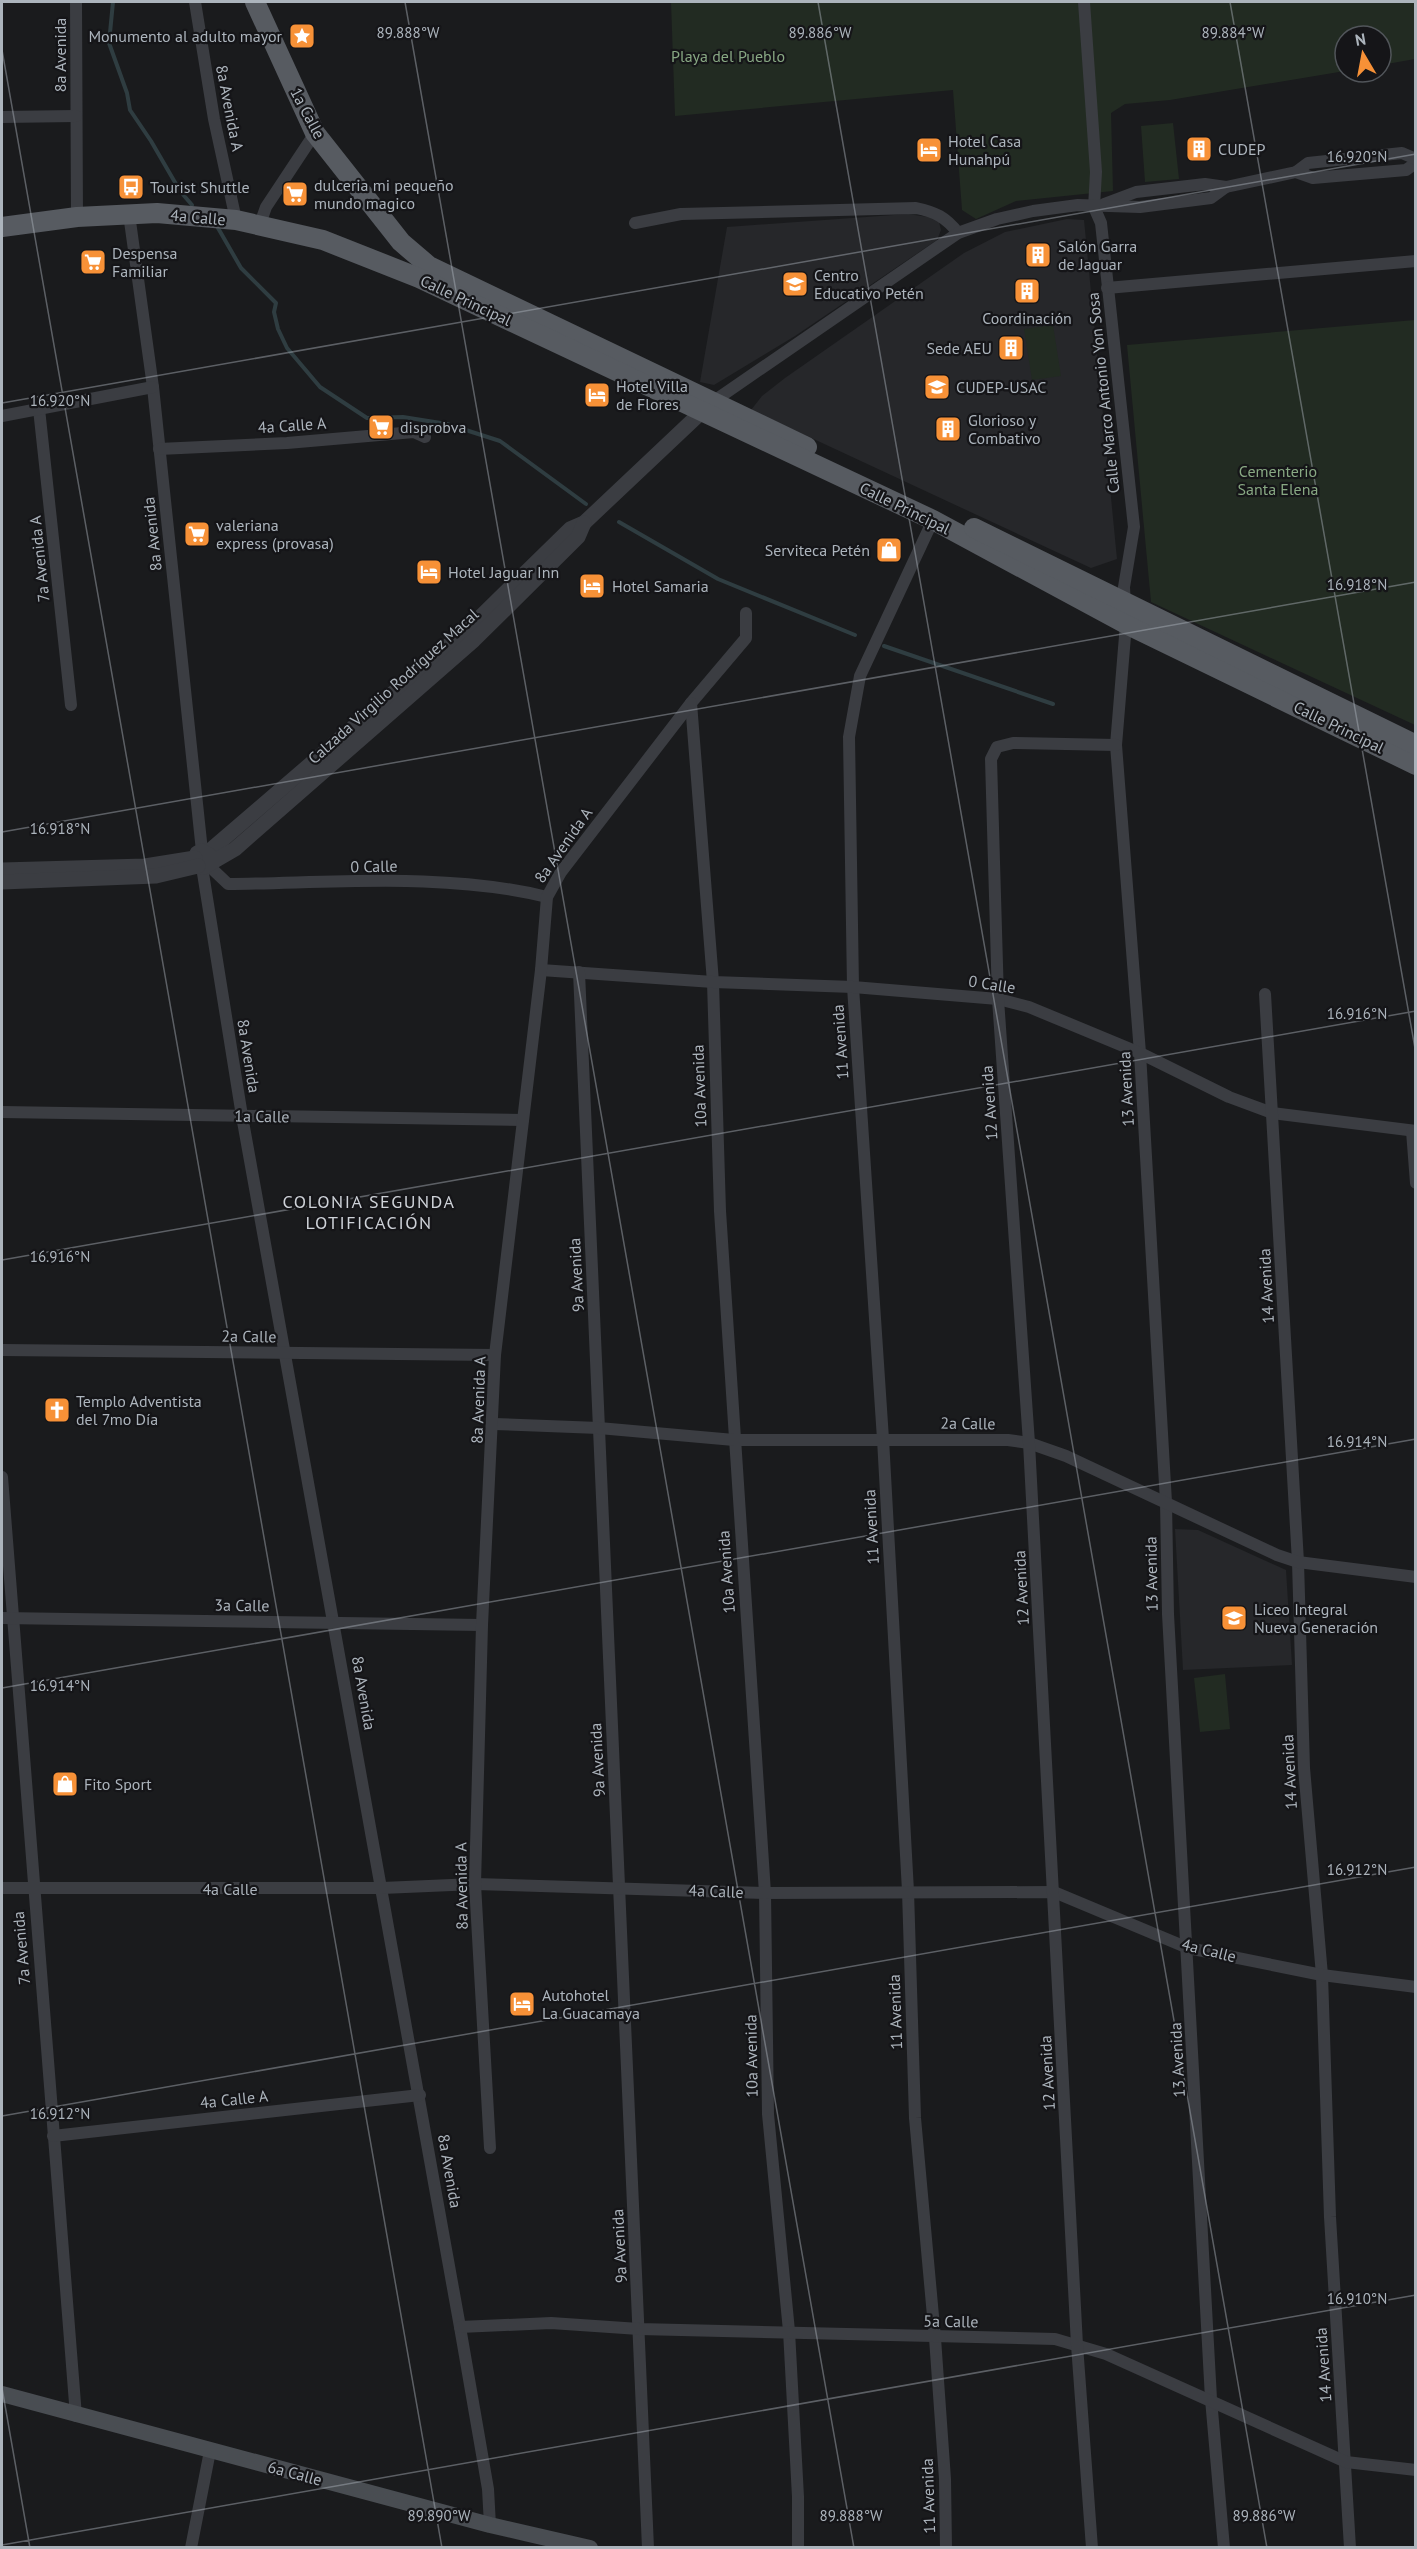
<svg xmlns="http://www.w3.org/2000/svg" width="1417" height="2549" viewBox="0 0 1417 2549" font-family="'PT Sans',sans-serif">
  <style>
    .built { fill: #26272a }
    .green { fill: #222b22 }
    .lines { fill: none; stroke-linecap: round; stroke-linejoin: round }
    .stream { stroke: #2f3d41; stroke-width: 4 }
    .minor { stroke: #3b3d42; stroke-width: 12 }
    .tertiary { stroke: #3b3d42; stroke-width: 15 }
    .secondary { stroke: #494d52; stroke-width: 16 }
    .primary { stroke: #575b61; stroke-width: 20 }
    .ticks { fill: none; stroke: #acb4bc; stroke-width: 1.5; stroke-opacity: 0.45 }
    .labels { text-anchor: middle; stroke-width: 4.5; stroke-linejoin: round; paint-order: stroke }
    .poi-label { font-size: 16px; fill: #acb4bc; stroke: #151518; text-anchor: start }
    .street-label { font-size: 16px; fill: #acb4bc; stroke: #151518 }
    .park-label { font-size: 16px; fill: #88a883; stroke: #151518 }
    .neighbourhood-label { font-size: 18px; letter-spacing: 1.5px; fill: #ced2d8; stroke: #151518 }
    .ticks-label { font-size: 15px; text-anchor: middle; fill: #acb4bc; stroke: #151518; stroke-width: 4.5; stroke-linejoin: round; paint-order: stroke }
  </style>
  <rect width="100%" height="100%" fill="#1a1b1d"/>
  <g class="built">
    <polygon points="908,214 928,217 939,222 941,230 937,240 795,336 714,385 700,382 727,227"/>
    <polygon points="1067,219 1084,220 1117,559 1091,568 751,410 762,396 785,378 964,253 1005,232"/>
    <polygon points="1175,1529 1198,1530 1286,1570 1292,1665 1183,1670"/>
  </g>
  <g class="green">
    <polygon points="671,2 1415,2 1415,59 1381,65 1381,36 1345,36 1345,71 1170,100 1125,104 1111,113 1113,191 1016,201 976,219 962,210 953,90 675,116"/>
    <polygon points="1173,123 1179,179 1145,182 1141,126"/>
    <polygon points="1415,320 1416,320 1415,725 1151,602 1127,345"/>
    <polygon points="1053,325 1061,376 1032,380 1024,329"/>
    <polygon points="1225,1674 1230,1729 1200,1732 1194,1678"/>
  </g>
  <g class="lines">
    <g class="stream">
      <polyline points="113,2 109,43 127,93 130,110 151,141 180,191 192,205"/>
      <polyline points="218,228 241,268 276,303 274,312 278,329 287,348 320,387 367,418 403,417 447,424 500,441 586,504"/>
      <polyline points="619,522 718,579 855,635"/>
      <polyline points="884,646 1053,704"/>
    </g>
    <g class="minor">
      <polyline points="76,2 77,217"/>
      <polyline points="195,2 214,119 236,220"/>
      <polyline points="1084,2 1096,172 1094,207 1101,223 1134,527 1124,587 1126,624 1116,745 1140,1053 1166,1502 1168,1614 1211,2399 1224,2548"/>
      <polyline points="2,117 76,116"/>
      <polyline points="1296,172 1313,178 1406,170 1416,163"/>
      <polyline points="1104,204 1136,192 1205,184 1226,187 1296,172 1308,163 1402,153 1416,159"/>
      <polyline points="129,214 153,387 202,851"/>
      <path d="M635,223L681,214L916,208C935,212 946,217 958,233"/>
      <polyline points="260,224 266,207 315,133"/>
      <polyline points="1107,288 1416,261"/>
      <polyline points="714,401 958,233 997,219 1033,211 1078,205 1140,207 1211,198 1226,187"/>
      <polyline points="39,409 71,705"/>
      <polyline points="2,416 153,387"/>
      <polyline points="159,449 287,443 414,432 425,437"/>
      <polyline points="933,520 860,676 849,737 853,987 883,1439 908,1891 915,2118 935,2338 945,2479 946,2548"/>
      <polyline points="746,613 746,638 691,703 713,982 720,1211 765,1893 768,2114 789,2331 798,2497 798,2548"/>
      <path d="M208,865L228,884C332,883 446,872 547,897"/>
      <polyline points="202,867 242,1116 460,2327 488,2489 490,2525"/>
      <polyline points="541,970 713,982 853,987 998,999 1029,1007 1140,1053 1229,1097 1272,1113 1416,1131"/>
      <polyline points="579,972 648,2548"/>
      <polyline points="1265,994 1298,1562 1304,1768 1322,1975 1330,2217 1350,2548"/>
      <polyline points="2,1112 523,1120"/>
      <polyline points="1412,1131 1416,1183"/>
      <polyline points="2,1350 495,1355"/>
      <polyline points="494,1424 599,1428 734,1440 1008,1440 1029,1443 1066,1456 1277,1555 1298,1562 1416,1577"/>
      <polyline points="2,1477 76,2416"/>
      <polyline points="2,1618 482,1625"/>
      <polyline points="2,1888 382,1888 475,1884 765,1893 1054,1892 1188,1948 1322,1975 1416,1987"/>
      <polyline points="53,2136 420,2095"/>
      <polyline points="490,2148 475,1884 482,1625 495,1355 541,970 547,897 561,872 691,703"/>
      <polyline points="460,2327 551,2323 639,2329 1055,2339 1106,2354 1346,2462 1416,2470"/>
      <polyline points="191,2548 210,2451"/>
      <polyline points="1092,2548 1077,2345 1029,1443 998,999 991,759 997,747 1013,743 1116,745"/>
    </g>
    <g class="tertiary">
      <polyline points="207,853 471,626 570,529 584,523 709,405"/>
      <polyline points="210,860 209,855 202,851 197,853 195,860 198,866 204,867 235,849 474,640 578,537 584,523"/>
      <polyline points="2,870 145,866 195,858"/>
      <polyline points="2,882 156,876 198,866"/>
    </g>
    <polyline class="secondary" points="2,2394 490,2525 590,2548"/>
    <g class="primary">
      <polyline points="255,2 315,133 401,242 429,266 807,447"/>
      <polyline points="2,227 77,217 157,213 236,220 323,240 419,278 933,520 1126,624 1416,765"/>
      <polyline points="974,528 1416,745"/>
    </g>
  </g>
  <path class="ticks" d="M405,2L854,2548M818,2L1267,2548M1230,2L1416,1054M2,50L442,2548M2,403L1416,154M2,832L1416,582M2,1260L1416,1011M2,1688L1416,1439M2,2116L1416,1867M2,2388L30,2548M2,2545L1416,2295"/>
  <defs>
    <symbol id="sight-square" viewBox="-11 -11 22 22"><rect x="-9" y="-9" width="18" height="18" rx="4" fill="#f79137" stroke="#151518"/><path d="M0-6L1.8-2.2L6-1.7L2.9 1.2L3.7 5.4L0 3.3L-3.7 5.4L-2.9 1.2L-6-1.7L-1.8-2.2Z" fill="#fff"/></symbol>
    <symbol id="building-square" viewBox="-11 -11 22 22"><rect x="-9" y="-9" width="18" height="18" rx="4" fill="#f79137" stroke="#151518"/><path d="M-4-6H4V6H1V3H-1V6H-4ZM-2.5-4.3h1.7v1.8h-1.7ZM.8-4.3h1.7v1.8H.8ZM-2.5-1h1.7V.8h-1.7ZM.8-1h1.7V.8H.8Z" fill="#fff"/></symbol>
    <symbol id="hotel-square" viewBox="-11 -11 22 22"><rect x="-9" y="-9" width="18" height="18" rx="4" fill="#f79137" stroke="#151518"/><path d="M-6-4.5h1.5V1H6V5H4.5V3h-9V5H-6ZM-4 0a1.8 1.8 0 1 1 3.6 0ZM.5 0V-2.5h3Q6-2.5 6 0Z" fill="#fff"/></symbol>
    <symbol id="bus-square" viewBox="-11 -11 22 22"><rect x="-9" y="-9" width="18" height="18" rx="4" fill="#f79137" stroke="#151518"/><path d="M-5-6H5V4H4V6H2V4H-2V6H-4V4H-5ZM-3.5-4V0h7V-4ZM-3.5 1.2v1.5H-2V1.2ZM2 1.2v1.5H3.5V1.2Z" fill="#fff"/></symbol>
    <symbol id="supermarket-square" viewBox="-11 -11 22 22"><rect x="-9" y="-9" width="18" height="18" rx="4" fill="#f79137" stroke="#151518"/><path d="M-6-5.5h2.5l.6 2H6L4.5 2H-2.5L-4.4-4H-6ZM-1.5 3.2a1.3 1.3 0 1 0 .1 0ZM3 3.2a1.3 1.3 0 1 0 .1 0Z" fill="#fff"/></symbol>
    <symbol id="school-square" viewBox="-11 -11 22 22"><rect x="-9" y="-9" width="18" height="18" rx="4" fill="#f79137" stroke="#151518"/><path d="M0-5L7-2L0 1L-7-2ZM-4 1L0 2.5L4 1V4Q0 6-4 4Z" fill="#fff"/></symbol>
    <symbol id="university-square" viewBox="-11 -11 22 22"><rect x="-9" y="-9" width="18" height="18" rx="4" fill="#f79137" stroke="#151518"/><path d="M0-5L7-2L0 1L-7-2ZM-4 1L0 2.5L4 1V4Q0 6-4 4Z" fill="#fff"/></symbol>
    <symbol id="shop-square" viewBox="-11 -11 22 22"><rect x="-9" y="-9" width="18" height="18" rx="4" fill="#f79137" stroke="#151518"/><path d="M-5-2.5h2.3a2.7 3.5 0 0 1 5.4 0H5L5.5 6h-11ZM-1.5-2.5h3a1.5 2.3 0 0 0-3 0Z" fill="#fff"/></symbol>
    <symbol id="church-square" viewBox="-11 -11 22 22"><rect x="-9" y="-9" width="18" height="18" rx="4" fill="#f79137" stroke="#151518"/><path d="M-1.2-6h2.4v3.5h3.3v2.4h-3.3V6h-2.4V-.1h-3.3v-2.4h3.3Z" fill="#fff"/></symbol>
  </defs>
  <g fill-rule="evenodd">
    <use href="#sight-square" x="287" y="21" width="30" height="30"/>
    <use href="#building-square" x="1184" y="134" width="30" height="30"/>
    <use href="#hotel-square" x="914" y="135" width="30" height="30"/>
    <use href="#bus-square" x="116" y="172" width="30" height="30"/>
    <use href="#supermarket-square" x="280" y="179" width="30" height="30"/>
    <use href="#building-square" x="1023" y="240" width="30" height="30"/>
    <use href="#supermarket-square" x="78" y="247" width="30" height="30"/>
    <use href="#school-square" x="780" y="269" width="30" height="30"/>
    <use href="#building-square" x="1012" y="276" width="30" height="30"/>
    <use href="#building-square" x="996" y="333" width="30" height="30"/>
    <use href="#university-square" x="922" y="372" width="30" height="30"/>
    <use href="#hotel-square" x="582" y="380" width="30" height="30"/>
    <use href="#supermarket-square" x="366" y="412" width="30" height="30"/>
    <use href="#building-square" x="933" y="414" width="30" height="30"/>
    <use href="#supermarket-square" x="182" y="519" width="30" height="30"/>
    <use href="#shop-square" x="874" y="535" width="30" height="30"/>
    <use href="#hotel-square" x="414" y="557" width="30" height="30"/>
    <use href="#hotel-square" x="577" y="571" width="30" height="30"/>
    <use href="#church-square" x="42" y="1395" width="30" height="30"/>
    <use href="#school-square" x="1219" y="1603" width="30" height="30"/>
    <use href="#shop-square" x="50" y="1769" width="30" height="30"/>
    <use href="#hotel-square" x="507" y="1989" width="30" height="30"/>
  </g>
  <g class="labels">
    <g class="poi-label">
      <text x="282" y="42" text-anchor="end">Monumento al adulto mayor</text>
      <text x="948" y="147">Hotel Casa<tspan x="948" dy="18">Hunahpú</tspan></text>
      <text x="1218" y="155">CUDEP</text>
      <text x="314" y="191">dulceria mi pequeño<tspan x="314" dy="18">mundo magico</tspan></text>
      <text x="150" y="193">Tourist Shuttle</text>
      <text x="1058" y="252">Salón Garra<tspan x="1058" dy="18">de Jaguar</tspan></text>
      <text x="112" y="259">Despensa<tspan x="112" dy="18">Familiar</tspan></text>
      <text x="814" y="281">Centro<tspan x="814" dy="18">Educativo Petén</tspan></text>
      <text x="1027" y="324" text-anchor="middle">Coordinación</text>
      <text x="992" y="354" text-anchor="end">Sede AEU</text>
      <text x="616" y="392">Hotel Villa<tspan x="616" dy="18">de Flores</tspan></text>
      <text x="956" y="393">CUDEP-USAC</text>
      <text x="968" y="426">Glorioso y<tspan x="968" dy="18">Combativo</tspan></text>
      <text x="400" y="433">disprobva</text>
      <text x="216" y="531">valeriana<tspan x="216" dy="18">express (provasa)</tspan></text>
      <text x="870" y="556" text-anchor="end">Serviteca Petén</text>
      <text x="448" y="578">Hotel Jaguar Inn</text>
      <text x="612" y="592">Hotel Samaria</text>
      <text x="76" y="1407">Templo Adventista<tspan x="76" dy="18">del 7mo Día</tspan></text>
      <text x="1254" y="1615">Liceo Integral<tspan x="1254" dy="18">Nueva Generación</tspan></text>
      <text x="84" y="1790">Fito Sport</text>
      <text x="542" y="2001">Autohotel<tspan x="542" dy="18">La Guacamaya</tspan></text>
    </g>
    <g class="street-label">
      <text transform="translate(60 55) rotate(-90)" y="6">8a Avenida</text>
      <text transform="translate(230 108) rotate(79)" y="6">8a Avenida A</text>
      <text transform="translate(308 113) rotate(62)" y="6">1a Calle</text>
      <text transform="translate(198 217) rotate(5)" y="6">4a Calle</text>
      <text transform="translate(466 300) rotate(25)" y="6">Calle Principal</text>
      <text transform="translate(1103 393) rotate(-96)" y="6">Calle Marco Antonio Yon Sosa</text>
      <text transform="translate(292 425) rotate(-4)" y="6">4a Calle A</text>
      <text transform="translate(905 508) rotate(26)" y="6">Calle Principal</text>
      <text transform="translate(152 534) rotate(-96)" y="6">8a Avenida</text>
      <text transform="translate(39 559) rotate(-96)" y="6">7a Avenida A</text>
      <text transform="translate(393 686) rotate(-42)" y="6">Calzada Virgilio Rodríguez Macal</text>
      <text transform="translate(1339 727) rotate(26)" y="6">Calle Principal</text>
      <text transform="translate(563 845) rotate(-55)" y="6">8a Avenida A</text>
      <text transform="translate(374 866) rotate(-1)" y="6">0 Calle</text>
      <text transform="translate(992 984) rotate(9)" y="6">0 Calle</text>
      <text transform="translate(840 1042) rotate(-94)" y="6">11 Avenida</text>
      <text transform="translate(249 1056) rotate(81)" y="6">8a Avenida</text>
      <text transform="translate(699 1086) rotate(-92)" y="6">10a Avenida</text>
      <text transform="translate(1126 1089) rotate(-93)" y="6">13 Avenida</text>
      <text transform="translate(989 1103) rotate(-94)" y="6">12 Avenida</text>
      <text transform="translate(262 1116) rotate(1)" y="6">1a Calle</text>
      <text transform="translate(576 1275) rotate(-93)" y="6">9a Avenida</text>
      <text transform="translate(1266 1286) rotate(-93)" y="6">14 Avenida</text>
      <text transform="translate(249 1336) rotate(1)" y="6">2a Calle</text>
      <text transform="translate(478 1400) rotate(-88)" y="6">8a Avenida A</text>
      <text transform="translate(968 1423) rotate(1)" y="6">2a Calle</text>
      <text transform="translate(871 1527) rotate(-93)" y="6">11 Avenida</text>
      <text transform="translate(726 1572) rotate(-94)" y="6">10a Avenida</text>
      <text transform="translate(1151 1574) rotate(-91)" y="6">13 Avenida</text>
      <text transform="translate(1021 1588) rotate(-93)" y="6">12 Avenida</text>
      <text transform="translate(242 1605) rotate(1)" y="6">3a Calle</text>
      <text transform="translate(364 1693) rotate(80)" y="6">8a Avenida</text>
      <text transform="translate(597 1760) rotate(-93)" y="6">9a Avenida</text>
      <text transform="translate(1289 1772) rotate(-93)" y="6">14 Avenida</text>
      <text transform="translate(461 1886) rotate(-91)" y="6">8a Avenida A</text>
      <text x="230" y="1895">4a Calle</text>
      <text transform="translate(716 1891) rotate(2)" y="6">4a Calle</text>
      <text transform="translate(21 1948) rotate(-95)" y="6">7a Avenida</text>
      <text transform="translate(1209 1950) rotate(14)" y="6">4a Calle</text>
      <text transform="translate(895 2012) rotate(-92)" y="6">11 Avenida</text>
      <text transform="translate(751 2056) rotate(-91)" y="6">10a Avenida</text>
      <text transform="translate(1177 2060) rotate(-93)" y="6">13 Avenida</text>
      <text transform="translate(1047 2073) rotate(-93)" y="6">12 Avenida</text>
      <text transform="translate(234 2099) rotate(-6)" y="6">4a Calle A</text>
      <text transform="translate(450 2171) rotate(80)" y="6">8a Avenida</text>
      <text transform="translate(619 2246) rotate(-93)" y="6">9a Avenida</text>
      <text transform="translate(951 2321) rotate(1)" y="6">5a Calle</text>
      <text transform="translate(1323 2365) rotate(-94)" y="6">14 Avenida</text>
      <text transform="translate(295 2473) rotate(15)" y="6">6a Calle</text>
      <text transform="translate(928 2496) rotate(-92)" y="6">11 Avenida</text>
    </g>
    <g class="park-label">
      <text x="728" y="62">Playa del Pueblo</text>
      <text x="1278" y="477">Cementerio<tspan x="1278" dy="18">Santa Elena</tspan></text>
    </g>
    <g class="neighbourhood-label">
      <text x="369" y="1208">COLONIA SEGUNDA<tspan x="369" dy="21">LOTIFICACIÓN</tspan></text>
    </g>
  </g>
  <g class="ticks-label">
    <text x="408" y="38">89.888°W</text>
    <text x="820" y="38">89.886°W</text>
    <text x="1233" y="38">89.884°W</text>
    <text x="1357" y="162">16.920°N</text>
    <text x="60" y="406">16.920°N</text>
    <text x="1357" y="590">16.918°N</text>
    <text x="60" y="834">16.918°N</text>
    <text x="1357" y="1019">16.916°N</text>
    <text x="60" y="1262">16.916°N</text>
    <text x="1357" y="1447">16.914°N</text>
    <text x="60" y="1691">16.914°N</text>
    <text x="1357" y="1875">16.912°N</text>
    <text x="60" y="2119">16.912°N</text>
    <text x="1357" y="2304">16.910°N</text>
    <text x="439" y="2521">89.890°W</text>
    <text x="851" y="2521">89.888°W</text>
    <text x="1264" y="2521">89.886°W</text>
  </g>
  <rect width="1417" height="2549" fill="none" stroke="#acb4bc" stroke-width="6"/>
  <g transform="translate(1363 54) rotate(350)"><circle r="28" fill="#151518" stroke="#51555a" stroke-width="1.5"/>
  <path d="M0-4.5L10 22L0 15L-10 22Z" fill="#f79137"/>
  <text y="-9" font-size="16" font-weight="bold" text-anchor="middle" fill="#acb4bc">N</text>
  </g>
</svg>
